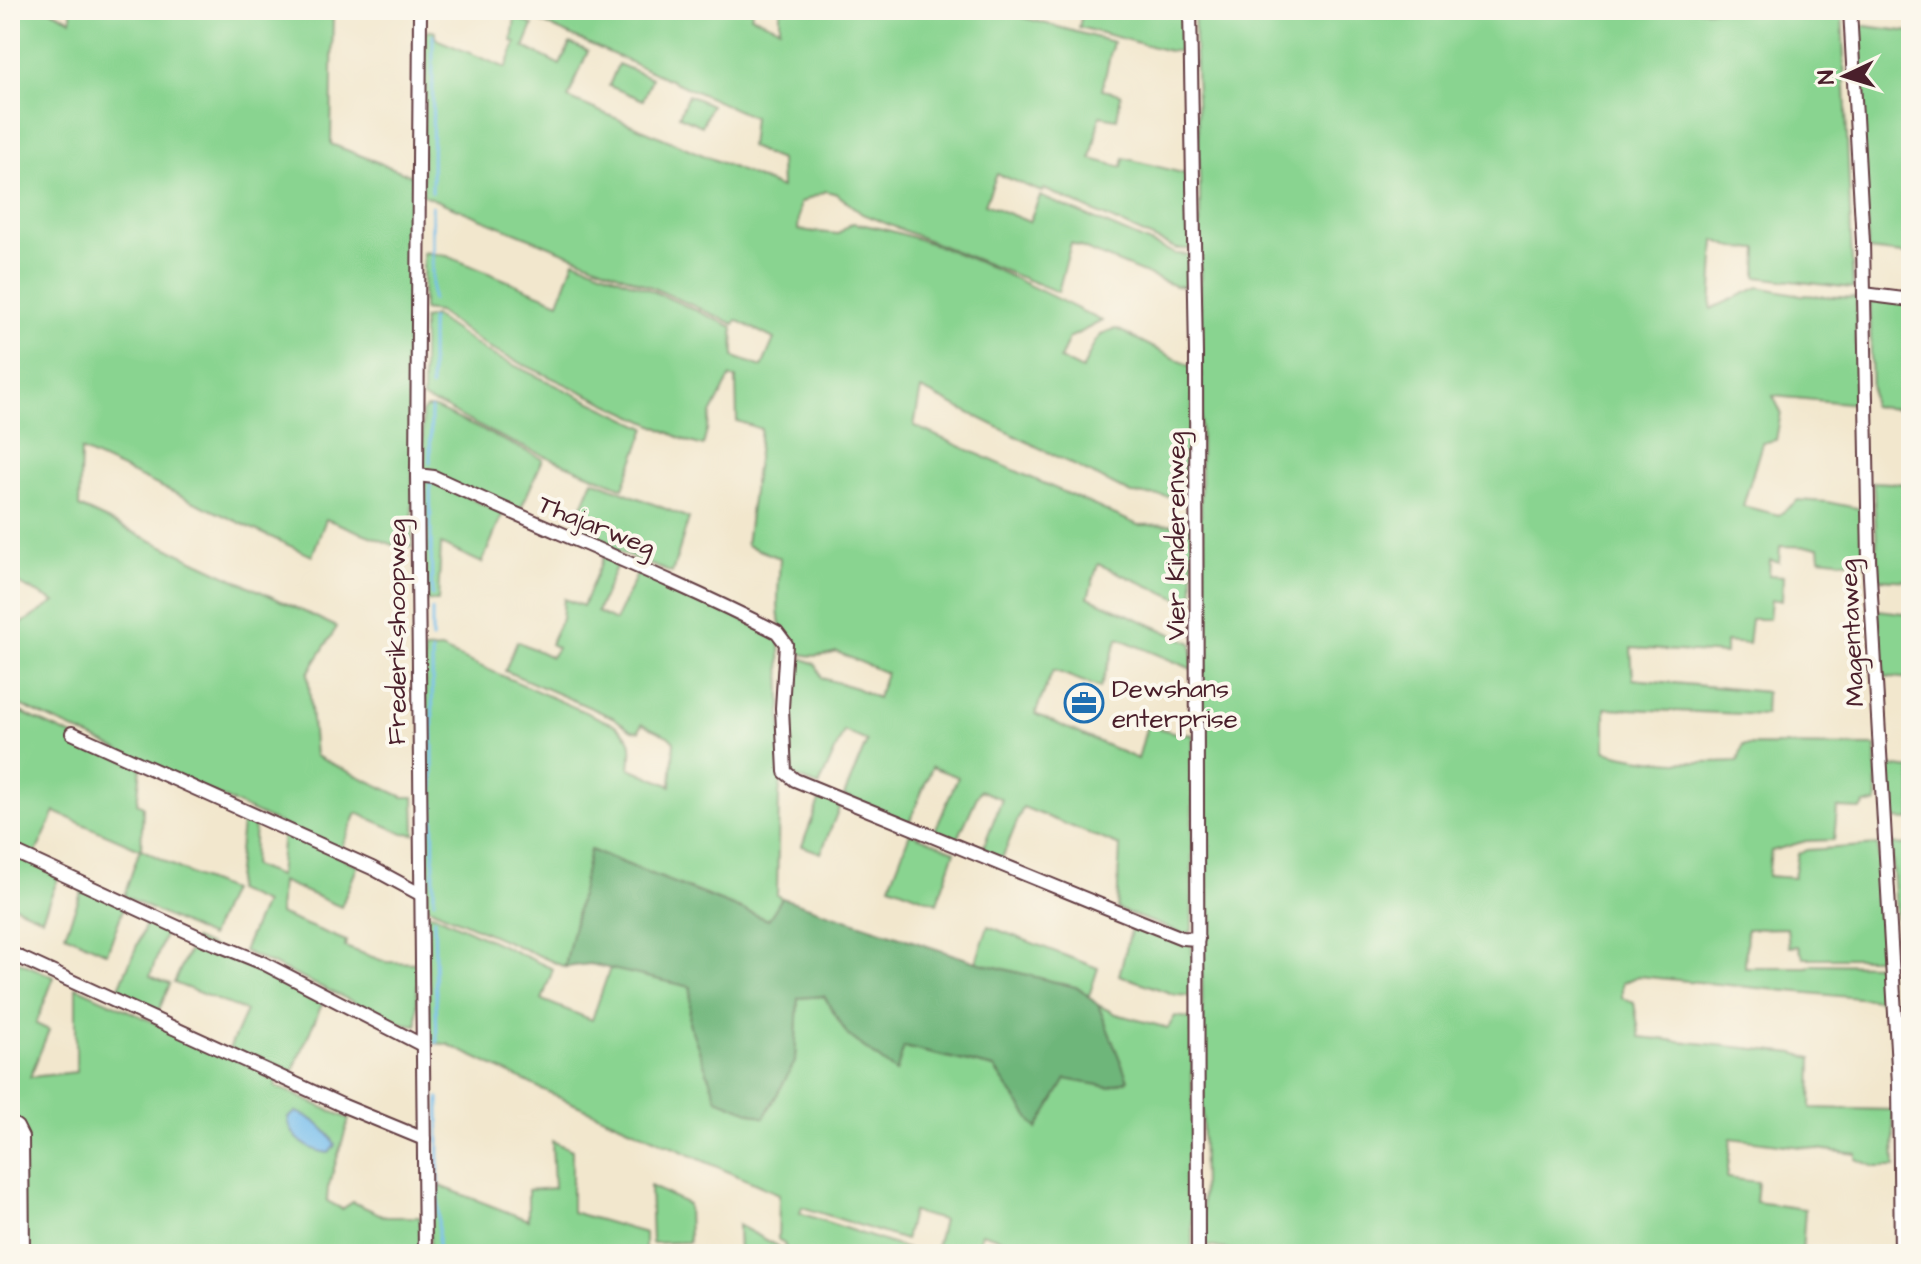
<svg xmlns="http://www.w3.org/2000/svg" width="1921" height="1264" viewBox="0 0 1921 1264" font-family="'Architects Daughter',sans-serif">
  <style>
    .green { fill: #89d490; stroke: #6a7a5e; stroke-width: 2 }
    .forest { fill: #6eb67a; stroke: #5c6a52; stroke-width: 2 }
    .water { fill: #75bded; stroke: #606e8c; stroke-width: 2 }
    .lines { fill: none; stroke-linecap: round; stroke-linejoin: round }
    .stream { stroke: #75bded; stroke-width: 3 }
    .minor-casing { stroke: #633d43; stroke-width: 16 }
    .minor { stroke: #fff; stroke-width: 12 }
    .labels { text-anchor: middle; stroke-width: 8; stroke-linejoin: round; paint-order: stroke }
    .street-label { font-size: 26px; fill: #4a1f2b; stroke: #fbf7ec }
    .poi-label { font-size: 26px; fill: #4a1f2b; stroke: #fbf7ec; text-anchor: start }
  </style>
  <rect width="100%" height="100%" fill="#fbf7ec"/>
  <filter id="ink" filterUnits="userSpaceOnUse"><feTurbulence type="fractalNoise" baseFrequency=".0125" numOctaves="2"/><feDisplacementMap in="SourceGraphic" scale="16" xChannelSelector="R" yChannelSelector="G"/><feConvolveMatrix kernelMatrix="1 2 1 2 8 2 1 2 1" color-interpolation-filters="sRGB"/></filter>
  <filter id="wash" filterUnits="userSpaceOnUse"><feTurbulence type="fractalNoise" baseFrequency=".006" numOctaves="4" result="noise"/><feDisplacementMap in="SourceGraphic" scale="32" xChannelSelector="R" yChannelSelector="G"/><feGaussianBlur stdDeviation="1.8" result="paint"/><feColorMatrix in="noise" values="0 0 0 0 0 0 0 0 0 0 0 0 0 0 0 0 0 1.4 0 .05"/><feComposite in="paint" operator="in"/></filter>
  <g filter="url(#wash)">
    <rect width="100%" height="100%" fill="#f2e7cd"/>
    <g class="green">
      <polygon points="10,10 51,10 71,20 71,10 333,10 331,144 413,176 412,547 396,546 326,519 312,556 81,450 79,507 337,627 308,673 315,756 403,797 414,797 415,834 403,833 357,813 340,851 13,702 10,697 10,631 55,602 10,579"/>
      <path d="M521,10H753L751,16L780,28V10H996L1113,42L1102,90L1121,94L1117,119L1100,116L1091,159L1122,167L1124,158L1190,175L1191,249H1177L1044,189L1042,192L997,174L985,204L1029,222L1040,196L1176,254L1192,255V287L1175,286L1071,243L1058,292L862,214L837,194L826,191L800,203L798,230L838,234L852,223C932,234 1029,285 1102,321L1069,338L1060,359L1082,370C1092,352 1093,331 1117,329L1192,367V498L1132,494L921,389L914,426L1138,525L1193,524V605L1098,564L1088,597L1192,643V669L1118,638L1100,688L1053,670L1035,714L1138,759L1147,725L1176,733L1193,735L1192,930L1186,935L1117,909L1120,846L1023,807L1001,861L981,853L1002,799L980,790L956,843L934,833L958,777L932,767L909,823L844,796L867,741L844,731L819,786L793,776L788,767L789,653L816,664L822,678L856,688L877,698L886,673L837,652C766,673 778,602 780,558L746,545L761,429L737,421L736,378L730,377L711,414L703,446L687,441L490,349L438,312L423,310V252L447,256L559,302L574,260L655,292L733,327L734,357L762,367L774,339L737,320L734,324L651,287L423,195V34L430,30L436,32L435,37L438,40L506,68L516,43L512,41L515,17L533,25L524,47L560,65L570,43L588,51L568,98L781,188L780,160L750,147L753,117L525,15Z"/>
      <polygon points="1083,10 1185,10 1186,46 1181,51 1169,51 1079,27"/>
      <path d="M1194,10H1842L1853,288L1757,277L1758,249L1734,248L1715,240L1711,309L1759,287L1801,295L1856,298L1857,404L1773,396L1781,412L1776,440L1762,443L1743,506L1779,515L1798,500L1827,502L1862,509L1864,563L1820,558L1819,547L1780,546L1779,562L1770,560L1769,575L1783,576L1782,600H1771L1769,619H1751L1748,644L1725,642V654L1631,648L1633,679L1766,692L1765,715L1605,708V751C1648,764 1693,763 1738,761L1743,745L1876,746L1877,803L1865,804L1861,809L1837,808L1834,840L1806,841L1771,851L1768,876L1794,878L1798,853L1807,850L1878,845L1885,958H1804L1798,946L1789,947L1787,928L1747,929L1745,967H1807L1813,964L1886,965L1888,1001L1638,976L1622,983V998L1634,1003L1640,1037L1794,1053L1812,1058L1811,1108L1893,1110L1895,1167H1875L1856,1159V1154L1731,1138L1727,1178L1758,1182L1756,1202L1805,1209L1802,1254H1251L1203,1245L1200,187Z"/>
      <polygon points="1857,25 1911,32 1911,255 1868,250"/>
      <polygon points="618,64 652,78 643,100 609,86"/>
      <polygon points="688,95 711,105 702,126 679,116"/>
      <polygon points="1870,299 1911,304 1911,411 1872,406"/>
      <path d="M434,316L488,353L646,428L623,488C564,463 501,441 446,408C438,404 430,404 423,398V319Z"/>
      <polygon points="426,408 435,408 543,459 519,513 424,472 422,413"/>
      <polygon points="426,479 503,513 482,563 441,544 438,601 427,601 423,598 423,486"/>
      <polygon points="593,480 689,518 672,573 570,534"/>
      <polygon points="1873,482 1911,484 1911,581 1879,579"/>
      <path d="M604,556L618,562L597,612L615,621L640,568L780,639L782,775L779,795L777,895L782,898L769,920L591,850L565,967L426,906L424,650L441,649L615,725C635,740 632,745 630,768L671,786L674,742L668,736L642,724L639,731L632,730L612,717L505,671L517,641L551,657L557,648L550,644L562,619L564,599L583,606Z"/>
      <polygon points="1878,610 1911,614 1911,679 1881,676"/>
      <polygon points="16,710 141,767 137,803 143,806 141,849 194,876 230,890 210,937 124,896 140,849 55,812 34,857 10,846 10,714"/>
      <polygon points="1887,766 1911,769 1911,820 1889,819"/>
      <polygon points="821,796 841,803 821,853 802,846"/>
      <polygon points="243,814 255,819 253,866 279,876 283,831 358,865 341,907 281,881 279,914 346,941 345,947 386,962 417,963 417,1025 399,1023 243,951 264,903 235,890"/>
      <polygon points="910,833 955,851 937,903 890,885"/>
      <polygon points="1891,844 1911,845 1911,949 1899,947"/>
      <polygon points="18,857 60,874 42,918 10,904 10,876"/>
      <polygon points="84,886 125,904 107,953 65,934"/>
      <polygon points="428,914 436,915 553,969 542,1000 592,1020 610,968 691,987 690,1023 795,1062 798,998 825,996 847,1034 895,1071 903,1047 994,1068 1037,1128 1066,1079 1109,1087 1128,1080 1098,1005 1116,1014 1168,1028 1175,1016 1189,1018 1192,1022 1192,1254 1017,1254 1019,1245 982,1233 975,1254 935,1252 943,1220 912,1212 905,1240 802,1207 800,1213 922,1254 787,1254 785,1245 778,1239 779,1194 563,1099 447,1044 428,1043 426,915"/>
      <polygon points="149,917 167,929 150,976 170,984 156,1017 115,997"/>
      <polygon points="1133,923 1192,942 1192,996 1176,995 1119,975"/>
      <polygon points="988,926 1098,968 1089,996 1079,988 976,962"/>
      <polygon points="194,939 326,995 290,1077 229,1049 246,1011 174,983"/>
      <polygon points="13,959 54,977 36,1024 49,1030 30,1077 76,1072 76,987 277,1078 275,1086 349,1119 328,1188 327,1201 342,1209 353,1202 386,1217 420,1217 420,1254 10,1254 10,966"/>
      <polygon points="1903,1070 1911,1071 1911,1165 1906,1164"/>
      <polygon points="552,1141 572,1150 572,1212 645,1233 645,1254 430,1254 430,1182 528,1220 528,1190 554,1188"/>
      <polygon points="650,1186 688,1204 689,1242 652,1243"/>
      <polygon points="738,1225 778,1246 780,1254 739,1254"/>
    </g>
    <polygon class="forest" points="590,850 768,920 782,898 976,962 1079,988 1098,1005 1128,1080 1109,1087 1066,1079 1037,1129 994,1068 904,1047 896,1072 847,1034 824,996 798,998 795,1062 764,1118 717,1099 689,1023 691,987 590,964 565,967"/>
    <path class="water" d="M296,1112C312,1117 328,1130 335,1145L329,1153C309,1151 290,1138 288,1118Z"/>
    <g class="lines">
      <g class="stream">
        <polyline points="432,192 433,35"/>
        <polyline points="432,300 432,206"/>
        <polyline points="431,387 431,319"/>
        <polyline points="430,463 431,409"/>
        <polyline points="430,481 432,595"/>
        <polyline points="432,639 432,610"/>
        <polyline points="432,652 434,901"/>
        <polyline points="434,919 437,1043"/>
        <polyline points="438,1254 439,1098"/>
      </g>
    </g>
  </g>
  <g filter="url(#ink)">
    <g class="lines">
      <defs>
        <g id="minor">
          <polyline points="420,10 417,475 425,1254"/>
          <polyline points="1190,10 1196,355 1198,1254"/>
          <polyline points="1850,10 1863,242 1869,560 1899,1084 1901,1254"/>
          <polyline points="1864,294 1911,300"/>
          <path d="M417,475L434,477C548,530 665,575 777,632L786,644L782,708L785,772L795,780L1137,920L1182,938L1198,939"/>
          <polyline points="72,733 372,868 420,894"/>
          <polyline points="10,850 199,937 263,963 422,1045"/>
          <polyline points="10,953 344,1106 424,1139"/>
          <polyline points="10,1122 17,1127 22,1137 23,1254"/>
        </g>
      </defs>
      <use href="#minor" class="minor-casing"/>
      <use href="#minor" class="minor"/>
    </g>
  </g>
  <defs>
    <symbol id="office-ring" viewBox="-11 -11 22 22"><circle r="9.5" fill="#fbf7ec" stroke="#1f6fb2" stroke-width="1.5"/><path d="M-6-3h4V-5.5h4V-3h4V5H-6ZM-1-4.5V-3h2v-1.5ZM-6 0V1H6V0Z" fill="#1f6fb2"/></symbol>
  </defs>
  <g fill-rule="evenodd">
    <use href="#office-ring" x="1062" y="681" width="44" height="44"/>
  </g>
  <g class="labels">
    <g class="street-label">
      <text transform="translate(597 525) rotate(22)" y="9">Thajarweg</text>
      <text transform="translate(1175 536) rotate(-90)" y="9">Vier Kinderenweg</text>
      <text transform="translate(396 632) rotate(-90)" y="9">Frederikshoopweg</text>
      <text transform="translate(1851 633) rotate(-93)" y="9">Magentaweg</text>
    </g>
    <g class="poi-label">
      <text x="1112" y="697">Dewshans<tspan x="1112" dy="30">enterprise</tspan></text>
    </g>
  </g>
  <rect width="1921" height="1264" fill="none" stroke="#fbf7ec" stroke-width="40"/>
  <g transform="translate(1845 76) rotate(266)" stroke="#fbf7ec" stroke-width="6" paint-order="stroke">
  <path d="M0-6L14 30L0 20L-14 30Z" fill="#4a1f2b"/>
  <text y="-12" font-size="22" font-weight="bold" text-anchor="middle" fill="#4a1f2b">N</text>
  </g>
</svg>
